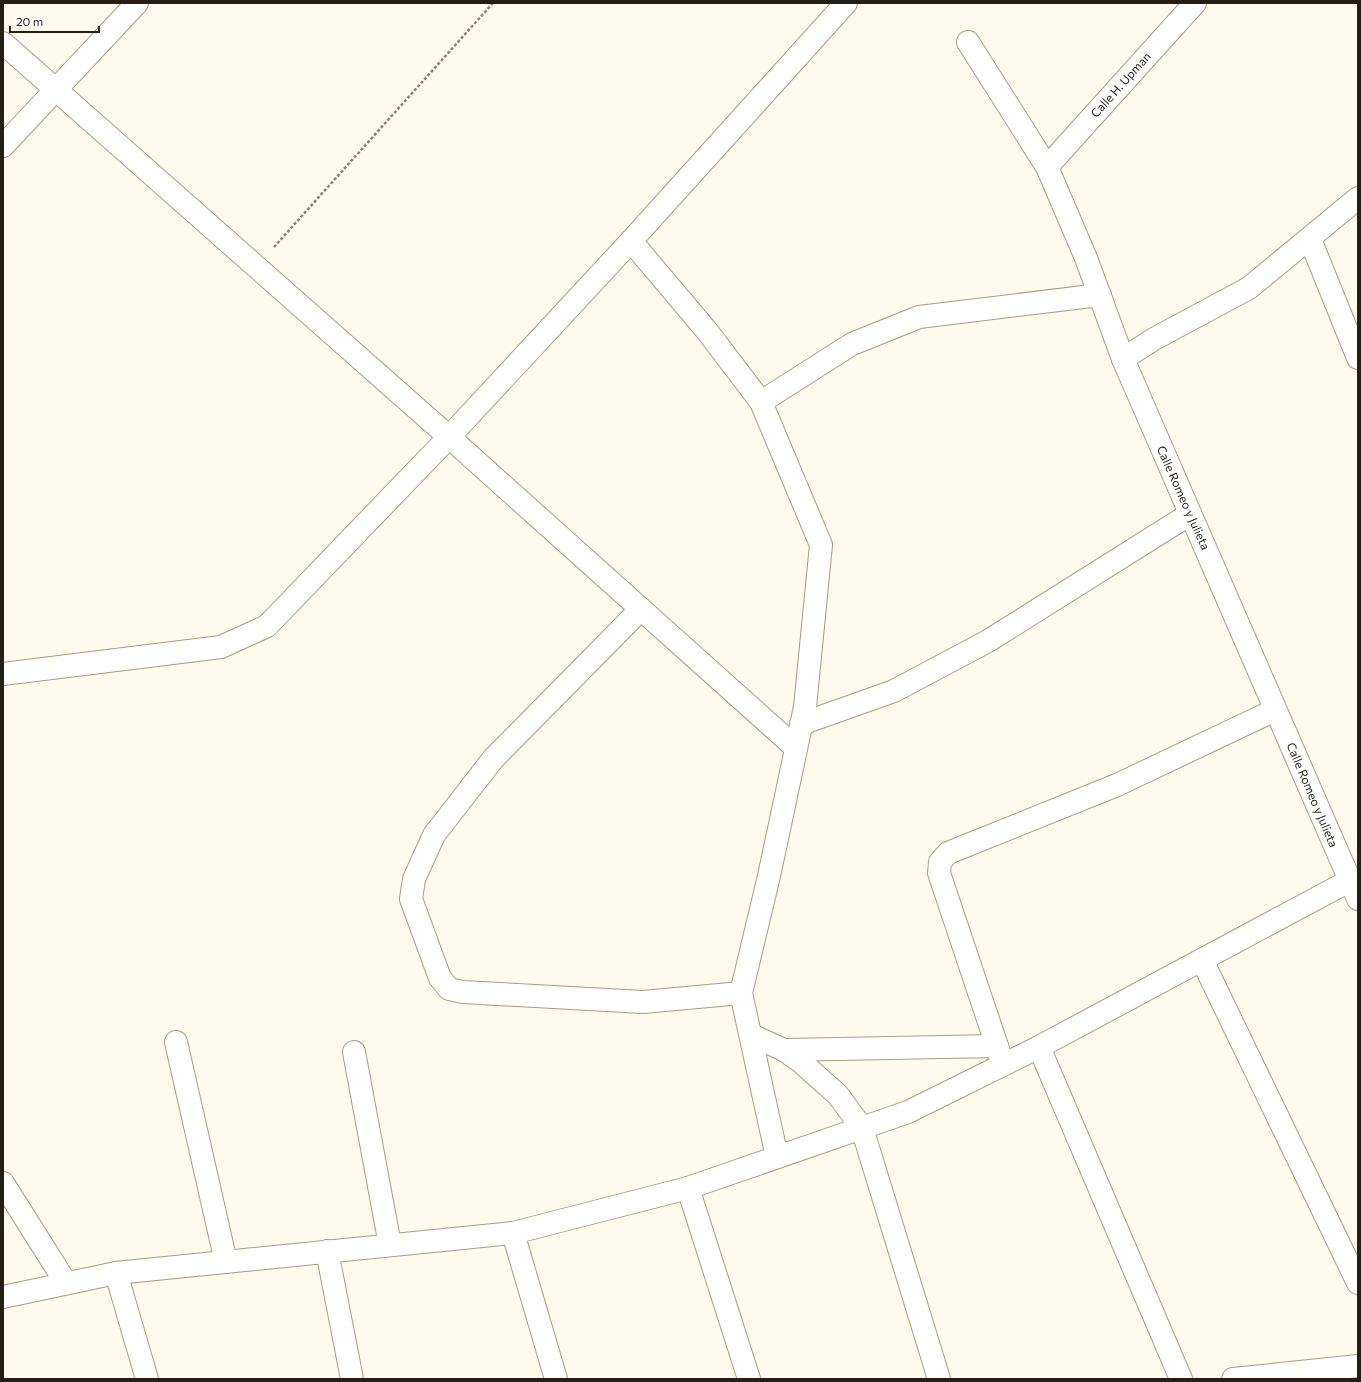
<svg xmlns="http://www.w3.org/2000/svg" width="1361" height="1382" viewBox="0 0 1361 1382" font-family="Commissioner,sans-serif">
  <style>
    .lines { fill: none; stroke-linecap: round; stroke-linejoin: round }
    .minor-casing { stroke: #a89d81; stroke-width: 24 }
    .path { stroke: #888378; stroke-width: 2.5; stroke-dasharray: 3 2; stroke-linecap: butt }
    .minor { stroke: #fff; stroke-width: 22 }
    .labels { text-anchor: middle; stroke-width: 3; stroke-linejoin: round; paint-order: stroke }
    .street-label { font-size: 12px; fill: #241f14; stroke: #fff }
  </style>
  <rect width="100%" height="100%" fill="#fffaee"/>
  <g class="lines">
    <defs>
      <g id="minor">
        <polyline points="968,42 1047,167 1086,258 1123,359 1358,899"/>
        <polyline points="3,43 449,437 796,748"/>
        <polyline points="3,146 137,3"/>
        <polyline points="1047,167 1195,3"/>
        <polyline points="1310,239 1358,358"/>
        <polyline points="631,241 707,331 761,402 821,545 805,707 769,876 741,993 777,1157"/>
        <polyline points="1123,359 1154,339 1249,288 1358,198"/>
        <polyline points="761,402 852,344 919,317 1100,295"/>
        <polyline points="641,609 493,759 434,835 414,879 411,899 440,978 449,989 463,992 643,1002 741,993"/>
        <polyline points="3,674 221,647 267,626 449,437 631,241 846,3"/>
        <polyline points="801,724 894,691 988,641 1190,514"/>
        <polyline points="1202,960 1358,1283"/>
        <polyline points="751,1035 784,1050 801,1062 838,1095 862,1128 939,1379"/>
        <polyline points="176,1042 226,1262"/>
        <polyline points="997,1046 939,873 940,862 948,853 1117,785 1275,710"/>
        <polyline points="1039,1047 1181,1379"/>
        <polyline points="784,1050 997,1046 1001,1059"/>
        <polyline points="354,1052 390,1245"/>
        <polyline points="3,1183 66,1283"/>
        <polyline points="688,1188 749,1379"/>
        <polyline points="513,1233 556,1379"/>
        <polyline points="327,1251 352,1379"/>
        <polyline points="116,1273 147,1379"/>
        <polyline points="3,1297 116,1273 513,1233 688,1188 908,1112 1039,1047 1349,881"/>
        <polyline points="1233,1379 1358,1366"/>
      </g>
    </defs>
    <use href="#minor" class="minor-casing"/>
    <polyline class="path" points="274,247 493,3"/>
    <use href="#minor" class="minor"/>
  </g>
  <g class="labels">
    <g class="street-label">
      <text transform="translate(1121 85) rotate(-48)" y="4">Calle H. Upman</text>
      <text transform="translate(1183 498) rotate(66)" y="4">Calle Romeo y Julieta</text>
      <text transform="translate(1312 795) rotate(67)" y="4">Calle Romeo y Julieta</text>
    </g>
  </g>
  <rect width="1361" height="1382" fill="none" stroke="#241f14" stroke-width="8"/>
  <path d="M10 26v6h89v-6" fill="none" stroke="#241f14" stroke-width="2"/>
  <text x="16" y="26" font-size="12" fill="#241f14" stroke="#ffffff" stroke-width="3" paint-order="stroke">20 m</text>
</svg>
